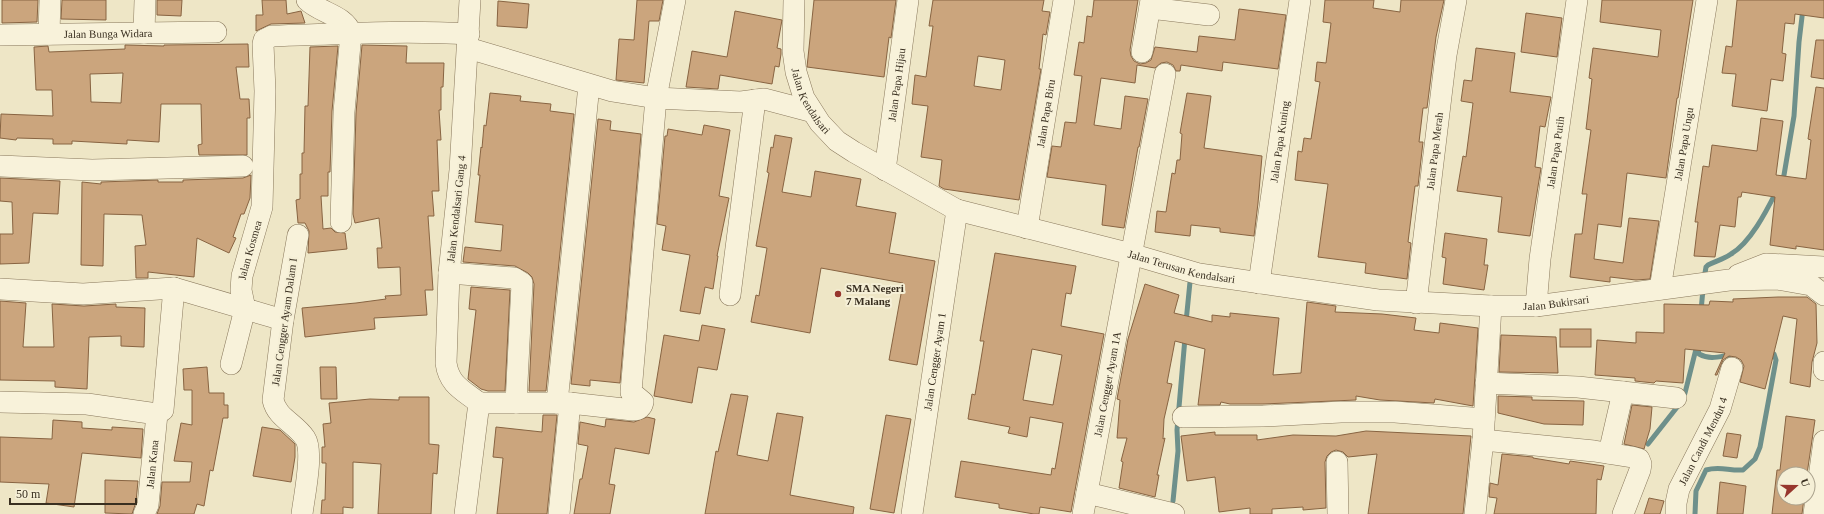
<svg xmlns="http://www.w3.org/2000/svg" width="1824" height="514" viewBox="0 0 1824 514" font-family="Georgia,serif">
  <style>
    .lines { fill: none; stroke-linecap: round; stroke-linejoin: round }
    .stream { stroke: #6e908b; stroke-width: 5 }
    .building { fill: #cba57d; stroke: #886442; fill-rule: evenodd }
    .minor-casing { stroke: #89785c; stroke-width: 22 }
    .minor { stroke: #f8f2da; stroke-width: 21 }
    .poi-dot { fill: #97362d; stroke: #f5efd6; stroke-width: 1.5 }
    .labels { text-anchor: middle; stroke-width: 4; stroke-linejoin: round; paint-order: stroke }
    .street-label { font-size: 11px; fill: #392f20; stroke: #f5efd6 }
    .poi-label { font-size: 11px; font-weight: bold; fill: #392f20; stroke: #f5efd6; text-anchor: start }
  </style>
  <rect width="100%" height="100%" fill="#eee6c6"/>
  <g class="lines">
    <g class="stream">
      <polyline points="1781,181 1784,175 1794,116 1799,42 1804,0"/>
      <path d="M1704,279L1706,267L1708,265C1716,261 1724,259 1731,254C1750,243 1766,212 1776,192"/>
      <polyline points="1701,311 1703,289"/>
      <polyline points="1186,322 1190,282"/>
      <path d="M1697,345L1699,354C1710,360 1718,357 1729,355"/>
      <polyline points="1648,444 1678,406 1685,393 1696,349"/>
      <polyline points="1173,501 1178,451 1177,430 1185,338"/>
      <path d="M1695,514L1696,491L1706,470C1720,466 1729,471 1743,470L1755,459L1760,447L1776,360L1774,354L1768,350"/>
    </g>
  </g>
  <g class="building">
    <polygon points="2,0 38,0 37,22 2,23"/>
    <polygon points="62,0 106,0 106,20 61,19"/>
    <polygon points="157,0 182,0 181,16 157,15"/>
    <polygon points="262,0 286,0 287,14 301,11 305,23 271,24 256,31 256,15 263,15"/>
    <polygon points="637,0 663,0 659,21 649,21 644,83 616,80 619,39 634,40"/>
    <polygon points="814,0 896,0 891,38 889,37 884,77 807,67"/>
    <path d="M933,0H1044L1042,11L1050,12L1046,35L1043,34L1039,69H1041L1019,200L944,189L939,186L942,160L921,157L928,106L912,104L915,75L926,77L933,26H929ZM978,56L1005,60L1001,90L974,86Z"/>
    <polygon points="1094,0 1138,0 1130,50 1131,56 1134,61 1140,64 1146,63 1151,60 1155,47 1197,52 1199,36 1235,40 1239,9 1286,15 1278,69 1223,62 1222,71 1181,65 1180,71 1176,71 1173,65 1167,62 1161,63 1155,68 1137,65 1135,83 1101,78 1094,125 1121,129 1125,96 1148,99 1139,147 1138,147 1124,228 1102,225 1106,185 1047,177 1052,146 1061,147 1065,122 1076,123 1082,76 1074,75 1079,42 1084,43 1087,16 1092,17"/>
    <polygon points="1325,0 1374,0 1373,8 1400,12 1401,0 1444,0 1436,37 1427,108 1423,108 1419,142 1423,142 1418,186 1415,186 1408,242 1411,243 1407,279 1365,273 1366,263 1318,257 1328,184 1295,180 1298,151 1302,152 1304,138 1311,139 1320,82 1315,81 1317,62 1326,63 1331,23 1323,22"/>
    <polygon points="1602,0 1693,0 1678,98 1677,98 1666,178 1627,173 1621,227 1598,224 1594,259 1623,263 1629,218 1659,221 1650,279 1636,280 1610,277 1610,282 1570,277 1575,234 1582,234 1587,194 1582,194 1591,130 1586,129 1592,79 1589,78 1593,48 1658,57 1661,30 1600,22"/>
    <polygon points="1737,0 1824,0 1824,18 1795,14 1794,24 1785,23 1782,53 1786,54 1783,81 1771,79 1767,111 1732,106 1736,74 1722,73 1726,46 1732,47"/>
    <polygon points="498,1 529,4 527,28 497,26"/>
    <polygon points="735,11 782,20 777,48 781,49 781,54 779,67 775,66 772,84 720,75 718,89 686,87 692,51 727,57"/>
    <polygon points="1526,13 1562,18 1557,57 1521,52"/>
    <polygon points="1816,40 1824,40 1824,79 1811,77"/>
    <path d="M248,44L249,67H236L240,99H249L250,118H247V155H199L198,145L202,144L201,104H161L159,142L127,140V144L72,141V144H53V139L17,138L16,140L0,138L1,114L53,116L52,90H36L34,47L48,46L49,52L125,49V45L164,46V45ZM123,73L121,103L91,102L90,74Z"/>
    <polygon points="362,45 407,46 406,63 444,63 443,87 441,87 441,110 439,110 441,140 437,140 439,191 432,191 434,216 428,216 433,290 425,290 427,315 374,318 375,329 305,337 302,308 356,303 386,299 385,296 401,295 400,267 378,268 377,248 382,248 379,218 355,223 353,214 356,113"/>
    <polygon points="338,46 332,111 330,172 328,172 328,196 321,196 323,229 331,228 335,232 345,233 347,249 308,253 309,231 305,223 298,223 296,200 300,199 300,174 302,174 302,153 304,153 305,106 308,106 310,47"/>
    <polygon points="1476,48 1515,53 1510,92 1551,97 1545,127 1540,126 1535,167 1541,168 1530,236 1498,232 1502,197 1457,191 1463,156 1466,157 1473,103 1461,101 1464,80 1472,81"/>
    <polygon points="1816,87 1824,88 1824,250 1796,246 1796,249 1770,245 1775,197 1742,192 1741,197 1738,197 1735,227 1720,225 1715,257 1694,256 1698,222 1695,222 1703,166 1709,167 1712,145 1757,151 1761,118 1783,121 1776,175 1806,179 1811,140 1808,139"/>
    <polygon points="490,93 521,96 520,101 551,104 550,111 574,114 546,391 529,391 534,284 532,277 528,273 515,266 463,262 465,247 501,251 503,225 475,222 480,175 478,175 481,147 482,148 484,125 486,126"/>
    <polygon points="1187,93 1211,96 1204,148 1262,156 1258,203 1254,236 1220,232 1220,228 1191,225 1190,236 1155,232 1157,211 1166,212 1172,173 1175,174 1177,160 1180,160 1182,134 1180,133"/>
    <polygon points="598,119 611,121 610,130 641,134 620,383 590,380 590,386 571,384"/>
    <polygon points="704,125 730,130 719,196 729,198 717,256 718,256 713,289 705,287 700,314 680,311 690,255 662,250 666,226 657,224 665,136 667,136 668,129 702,135"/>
    <polygon points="775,135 792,138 782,192 811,197 815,171 861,179 856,206 896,213 889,253 935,261 917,365 889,360 903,283 821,268 810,333 751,322 756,295 759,296 767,248 756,246 769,173 767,172 771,147 773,148"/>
    <polygon points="251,175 250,198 244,214 241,214 233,237 236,238 229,253 197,238 194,277 148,272 148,278 136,278 135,246 146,245 142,215 104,214 103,266 81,265 82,182 101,184 101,182 158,180 158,182 183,182 183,180 243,178"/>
    <polygon points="0,178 60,181 58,214 33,213 29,263 0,264 0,234 13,234 12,202 0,201"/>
    <polygon points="1445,233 1487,239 1484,265 1488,265 1484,290 1443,284 1446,258 1442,257"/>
    <path d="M995,253L1076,266L1071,294L1066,293L1061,326L1104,334L1071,512L1040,507L1039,514H1034L999,508V504L955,497L961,461L1051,475L1052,468L1055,469L1063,423L1030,417L1027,437L1008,433L1010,427L968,419L972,394L975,395L984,341H980ZM1032,349L1062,355L1053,405L1023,400Z"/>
    <polygon points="1145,284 1179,295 1174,313 1212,322 1212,315 1230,317 1230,313 1279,318 1273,375 1301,373 1307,302 1336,306 1335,312 1382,314 1416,318 1414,330 1439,333 1440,323 1478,328 1473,406 1435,399 1434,403 1380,400 1356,396 1356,400 1263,404 1230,404 1221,402 1220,405 1198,405 1205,349 1175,341 1167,383 1172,384 1164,419 1163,439 1165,438 1157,475 1159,475 1155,497 1119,488 1123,462 1121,461 1127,438 1117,438 1120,400 1117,399 1128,339"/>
    <polygon points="471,287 510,290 505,391 488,391 481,389 468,379 476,310 469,309"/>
    <polygon points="1778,297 1807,297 1816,304 1817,343 1812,362 1810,387 1790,383 1797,319 1783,316 1765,389 1740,382 1744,366 1741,360 1736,357 1729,356 1723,360 1717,375 1715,375 1725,353 1685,349 1683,383 1656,381 1654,383 1635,381 1635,378 1595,375 1597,340 1636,343 1636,332 1664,333 1664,304 1709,305 1710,301 1733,302 1733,299"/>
    <polygon points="0,301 26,303 23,347 54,347 52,304 84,306 116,304 116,307 145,308 144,347 121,346 121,336 89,337 87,389 55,387 55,381 0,380"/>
    <polygon points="702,325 725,329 717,370 698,367 692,403 654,396 664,335 699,341"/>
    <rect x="1560" y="329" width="31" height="18"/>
    <polygon points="1501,335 1556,337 1558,373 1499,372"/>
    <polygon points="207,367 209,393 224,393 224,405 228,405 228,418 223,418 213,471 210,470 204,506 197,504 194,514 157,514 160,506 162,482 190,482 192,462 174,461 181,423 192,425 192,390 184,390 183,369"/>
    <polygon points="320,367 336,367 337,399 321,399"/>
    <polygon points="731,394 748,396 737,455 768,461 777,413 803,417 790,495 854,507 853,514 705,514 716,451 718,452"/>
    <polygon points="1498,396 1532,397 1532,400 1584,401 1583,425 1544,424 1498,413"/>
    <polygon points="399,397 429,397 429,444 439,445 437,474 433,473 431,514 378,514 381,464 353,462 353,508 343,507 343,514 321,514 322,500 325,500 326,463 322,463 322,447 325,447 323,424 331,423 329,403 370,399 399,400"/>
    <polygon points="1632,405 1652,407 1650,429 1644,449 1624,444"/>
    <polygon points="543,415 557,415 547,514 497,514 503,458 493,457 496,427 542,432"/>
    <polygon points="886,415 911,419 894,513 870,509"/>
    <polygon points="1786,416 1815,420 1807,474 1784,474 1784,498 1804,498 1802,514 1772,514 1777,470 1780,470"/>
    <polygon points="647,417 655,419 649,454 615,448 609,484 615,485 610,514 574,514 580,479 582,479 588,446 578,444 580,422 605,427 606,419 634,422"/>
    <polygon points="53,420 82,422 82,428 112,430 112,427 143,429 141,458 82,453 74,507 46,503 49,484 0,482 0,437 52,439"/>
    <polygon points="262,427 280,430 295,444 295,457 291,482 253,476"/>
    <polygon points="1366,431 1471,436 1463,514 1368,514 1377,454 1348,457 1343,452 1336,450 1331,452 1327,456 1325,462 1326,508 1303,510 1303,507 1272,509 1272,514 1250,514 1250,508 1219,512 1215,477 1187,481 1181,436 1215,432 1215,435 1257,435 1257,440 1293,435 1336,436"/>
    <polygon points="1727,433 1741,435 1737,458 1723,456"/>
    <polygon points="1502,454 1533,457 1533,458 1569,464 1570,461 1604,466 1601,480 1597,479 1596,514 1494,514 1497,498 1489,497 1490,483 1498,485"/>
    <polygon points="105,480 138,481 136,502 132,514 105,513"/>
    <polygon points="1720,482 1746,486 1743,514 1717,514"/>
    <polygon points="1649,498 1664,501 1660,514 1644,514"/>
  </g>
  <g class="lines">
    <defs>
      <g id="minor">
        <path d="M307,0C320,13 345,15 351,33L344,112L341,222"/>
        <path d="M470,0L460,170L449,273L446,363C449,385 463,390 479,403"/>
        <path id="s1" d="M794,0L793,51L796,72L804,98L820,123L837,141L854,152L957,210L1131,254L1199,274L1378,300L1491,306H1536L1729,280L1777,279L1811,285L1824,295"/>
        <polyline points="1150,8 1209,15"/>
        <polyline points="144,33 145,0"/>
        <polyline points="49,34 50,0"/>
        <path id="s2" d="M0,35L216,32"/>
        <polyline points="468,48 612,91 656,98 741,102 764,99 810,111"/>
        <polyline points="1142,52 1151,0"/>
        <polyline points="0,166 92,170 243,166"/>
        <path id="s3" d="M885,170L908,0"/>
        <path id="s4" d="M1027,228L1064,0"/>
        <path d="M298,235L283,320L273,400C277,418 295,423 305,438C314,451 304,497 302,514"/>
        <polyline points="449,273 514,278 522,283 516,403"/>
        <polyline points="1738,275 1766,264 1824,267"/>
        <path id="s5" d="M1259,283L1300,0"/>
        <polyline points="0,289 83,294 174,288 283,320"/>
        <path id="s6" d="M1660,289L1707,0"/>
        <polyline points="730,295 755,100"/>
        <path id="s7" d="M1416,303L1446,55L1456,0"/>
        <path id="s8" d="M1536,306L1540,259L1577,0"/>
        <polyline points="1824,362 1824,370"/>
        <path id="s9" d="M231,364L245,309L241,290L242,276L262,207L265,91L263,44L264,40L272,36C338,34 403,30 469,34"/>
        <polyline points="1486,383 1578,387 1676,398"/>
        <polyline points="0,402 87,404 157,414 163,410 174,288"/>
        <path d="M479,403H570L633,410C639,410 642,407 643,402L631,392L656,98L675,0"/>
        <polyline points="557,403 589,85"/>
        <polyline points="1183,417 1263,416 1341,412 1395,412 1484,419"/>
        <polyline points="1483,440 1594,451 1632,457 1639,459 1641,464 1640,470 1623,514"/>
        <polyline points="1609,453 1623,392"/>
        <polyline points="1337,462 1338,514"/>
        <polyline points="1087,493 1174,514"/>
        <path id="s10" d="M144,514L148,505L157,414"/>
        <polyline points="465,514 479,403"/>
        <polyline points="559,514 570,403"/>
        <path id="s11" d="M912,514L957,210"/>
        <path id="s12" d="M1083,514L1165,74"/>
        <polyline points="1475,514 1483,440 1491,306"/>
        <path id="s13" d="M1676,514V503L1679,489L1720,409L1732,368"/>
        <polyline points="1814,514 1824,441"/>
      </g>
    </defs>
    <use href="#minor" class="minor-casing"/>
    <use href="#minor" class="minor"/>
  </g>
  <circle class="poi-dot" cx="838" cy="294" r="4"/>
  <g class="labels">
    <g class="street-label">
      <text dy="4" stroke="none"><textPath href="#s2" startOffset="108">Jalan Bunga Widara</textPath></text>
      <text dy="4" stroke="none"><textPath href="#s3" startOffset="86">Jalan Papa Hijau</textPath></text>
      <text dy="4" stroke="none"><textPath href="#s1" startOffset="105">Jalan Kendalsari</textPath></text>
      <text dy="4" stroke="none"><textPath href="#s4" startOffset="116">Jalan Papa Biru</textPath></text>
      <text dy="4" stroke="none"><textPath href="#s5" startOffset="143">Jalan Papa Kuning</textPath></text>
      <text dy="4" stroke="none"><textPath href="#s6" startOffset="147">Jalan Papa Ungu</textPath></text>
      <text dy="4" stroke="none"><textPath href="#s7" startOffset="153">Jalan Papa Merah</textPath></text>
      <text dy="4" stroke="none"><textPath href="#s8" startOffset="155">Jalan Papa Putih</textPath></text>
      <text transform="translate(456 209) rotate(-84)" y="4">Jalan Kendalsari Gang 4</text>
      <text dy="4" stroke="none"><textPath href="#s9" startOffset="117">Jalan Kosmea</textPath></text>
      <text dy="4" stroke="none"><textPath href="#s1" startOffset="524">Jalan Terusan Kendalsari</textPath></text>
      <text dy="4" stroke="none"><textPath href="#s1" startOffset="902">Jalan Bukirsari</textPath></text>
      <text transform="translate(284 322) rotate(-82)" y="4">Jalan Cengger Ayam Dalam I</text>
      <text dy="4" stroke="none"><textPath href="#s11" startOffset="154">Jalan Cengger Ayam 1</textPath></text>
      <text dy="4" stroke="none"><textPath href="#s12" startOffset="132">Jalan Cengger Ayam 1A</textPath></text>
      <text dy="4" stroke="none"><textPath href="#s13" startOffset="79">Jalan Candi Mendut 4</textPath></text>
      <text dy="4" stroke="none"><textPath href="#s10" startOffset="51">Jalan Kana</textPath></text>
    </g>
    <g class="poi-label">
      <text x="846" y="292">SMA Negeri<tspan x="846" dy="13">7 Malang</tspan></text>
    </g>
  </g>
  <g transform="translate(1796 486) rotate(69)"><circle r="19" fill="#f5efd6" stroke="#aaa28d"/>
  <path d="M0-3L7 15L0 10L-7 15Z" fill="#97362d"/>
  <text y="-6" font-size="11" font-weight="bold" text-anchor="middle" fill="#392f20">U</text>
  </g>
  <path d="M10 498v6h126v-6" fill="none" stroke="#392f20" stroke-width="2"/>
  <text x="16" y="498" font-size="12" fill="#392f20" stroke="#f5efd6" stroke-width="3" paint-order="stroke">50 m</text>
</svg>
